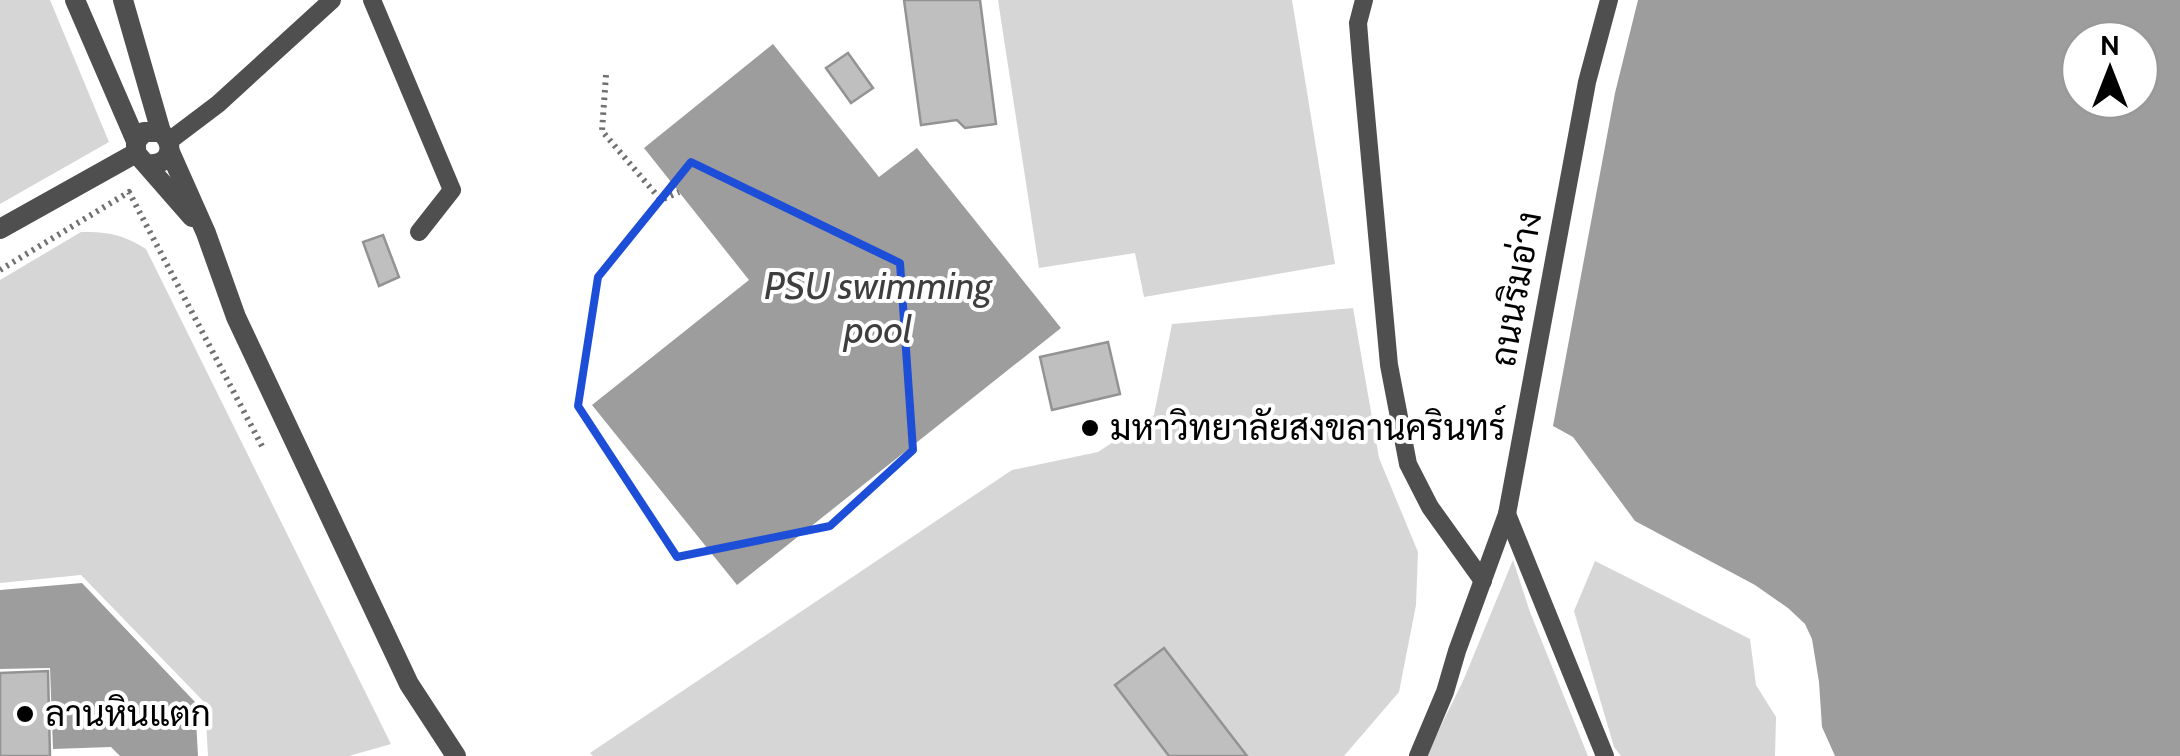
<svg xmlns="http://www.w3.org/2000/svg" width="2180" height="756" viewBox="0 0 2180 756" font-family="Cabin,Sarabun,sans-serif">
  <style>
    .green { fill: #d6d6d6 }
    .water { fill: #9d9d9d; fill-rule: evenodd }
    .building { fill: #bfbfbf; stroke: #939393; stroke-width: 2.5 }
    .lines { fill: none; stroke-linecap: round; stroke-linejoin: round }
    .path { stroke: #717171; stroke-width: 6; stroke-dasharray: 2.5 5; stroke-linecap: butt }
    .lane { stroke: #4f4f4f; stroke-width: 18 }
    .street { stroke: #4f4f4f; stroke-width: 20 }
    .marked { fill: none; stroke: #1d4ed8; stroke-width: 8; stroke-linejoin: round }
    .poi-dot { fill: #000; stroke: #fff; stroke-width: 4 }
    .labels { text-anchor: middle; stroke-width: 8; stroke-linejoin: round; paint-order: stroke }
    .street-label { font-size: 35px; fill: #000; stroke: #fff }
    .poi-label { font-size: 35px; fill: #000; stroke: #fff; text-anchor: start }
    .water-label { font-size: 38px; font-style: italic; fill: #3e3e3e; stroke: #fff }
  </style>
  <rect width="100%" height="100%" fill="#fff"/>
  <g class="green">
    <polygon points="0,0 50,0 109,142 0,204"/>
    <polygon points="998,0 1292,0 1335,264 1144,297 1135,253 1039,268"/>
    <path d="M81,232C110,232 121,234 146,249L391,744L349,756H208L205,703L81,575L0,583V280Z"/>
    <polygon points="1353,308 1379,458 1418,552 1416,605 1399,692 1344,756 593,756 590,753 1012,470 1098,452 1154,415 1172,324"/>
    <polygon points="1513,560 1530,612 1588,756 1426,756 1463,681"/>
    <polygon points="1595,561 1750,639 1756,685 1776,717 1775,756 1621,756 1614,747 1574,611"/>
  </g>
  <g class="water">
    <path d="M1638,0H2180V756H1835L1822,727L1819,682L1812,639L1805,624L1788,608L1755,585L1635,521L1573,437L1553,426L1615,93ZM2080,40H2140V100H2080Z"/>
    <polygon points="773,44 879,177 917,148 1061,328 737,585 592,405 749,280 644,148"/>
    <polygon points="82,583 195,702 198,756 120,756 111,747 53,749 50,668 0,669 0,590"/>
  </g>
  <g class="building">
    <polygon points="904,0 980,0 996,124 965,128 957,120 921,125"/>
    <polygon points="848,53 873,88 851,103 826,68"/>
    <polygon points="383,235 399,277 379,286 363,242"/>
    <polygon points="1108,342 1120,394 1052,410 1040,357"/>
    <polygon points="1164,648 1247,756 1169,756 1115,685"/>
    <polygon points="48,671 50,756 0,756 0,673"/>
  </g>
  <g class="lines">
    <g class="path">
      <polyline points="606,75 602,131 661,200 679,192"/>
      <polyline points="0,270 129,192 264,450"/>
    </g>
    <g class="lane">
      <polyline points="372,0 452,190 419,232"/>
      <polyline points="1364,0 1358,23 1361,60 1389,365 1408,464 1430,507 1483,581"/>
      <polyline points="169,141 218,104 332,0"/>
      <polyline points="1507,514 1605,756"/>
      <polyline points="1418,756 1445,692 1457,651 1507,514 1587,82 1609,0"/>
    </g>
    <g class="street">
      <polyline points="75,0 136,141"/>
      <polyline points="123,0 161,132"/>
      <polyline points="170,152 206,233 236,317 409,684 456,756"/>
      <path d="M147,164C169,166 177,147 161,132H144L136,141V153L192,217"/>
      <polyline points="0,229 136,153"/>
    </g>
  </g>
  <path class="marked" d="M691,162L900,263L913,450L830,526L677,557L578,406L598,277Z"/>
  <g class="poi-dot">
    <circle cx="1090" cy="428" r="10"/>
    <circle cx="25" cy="714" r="10"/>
  </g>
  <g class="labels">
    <g class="street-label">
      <text transform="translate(1516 289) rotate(-80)" y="12">ถนนริมอ่าง</text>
    </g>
    <g class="poi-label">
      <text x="1110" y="440">มหาวิทยาลัยสงขลานครินทร์</text>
      <text x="45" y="726">ลานหินแตก</text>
    </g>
    <g class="water-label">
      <text x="878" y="299">PSU swimming<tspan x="878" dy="44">pool</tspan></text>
    </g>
  </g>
  <g transform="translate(2110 70)"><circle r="48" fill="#ffffff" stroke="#999999" stroke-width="2.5"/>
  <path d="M0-8L18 38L0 25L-18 38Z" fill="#000000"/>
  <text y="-15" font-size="28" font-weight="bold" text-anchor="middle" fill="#000000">N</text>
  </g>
</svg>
